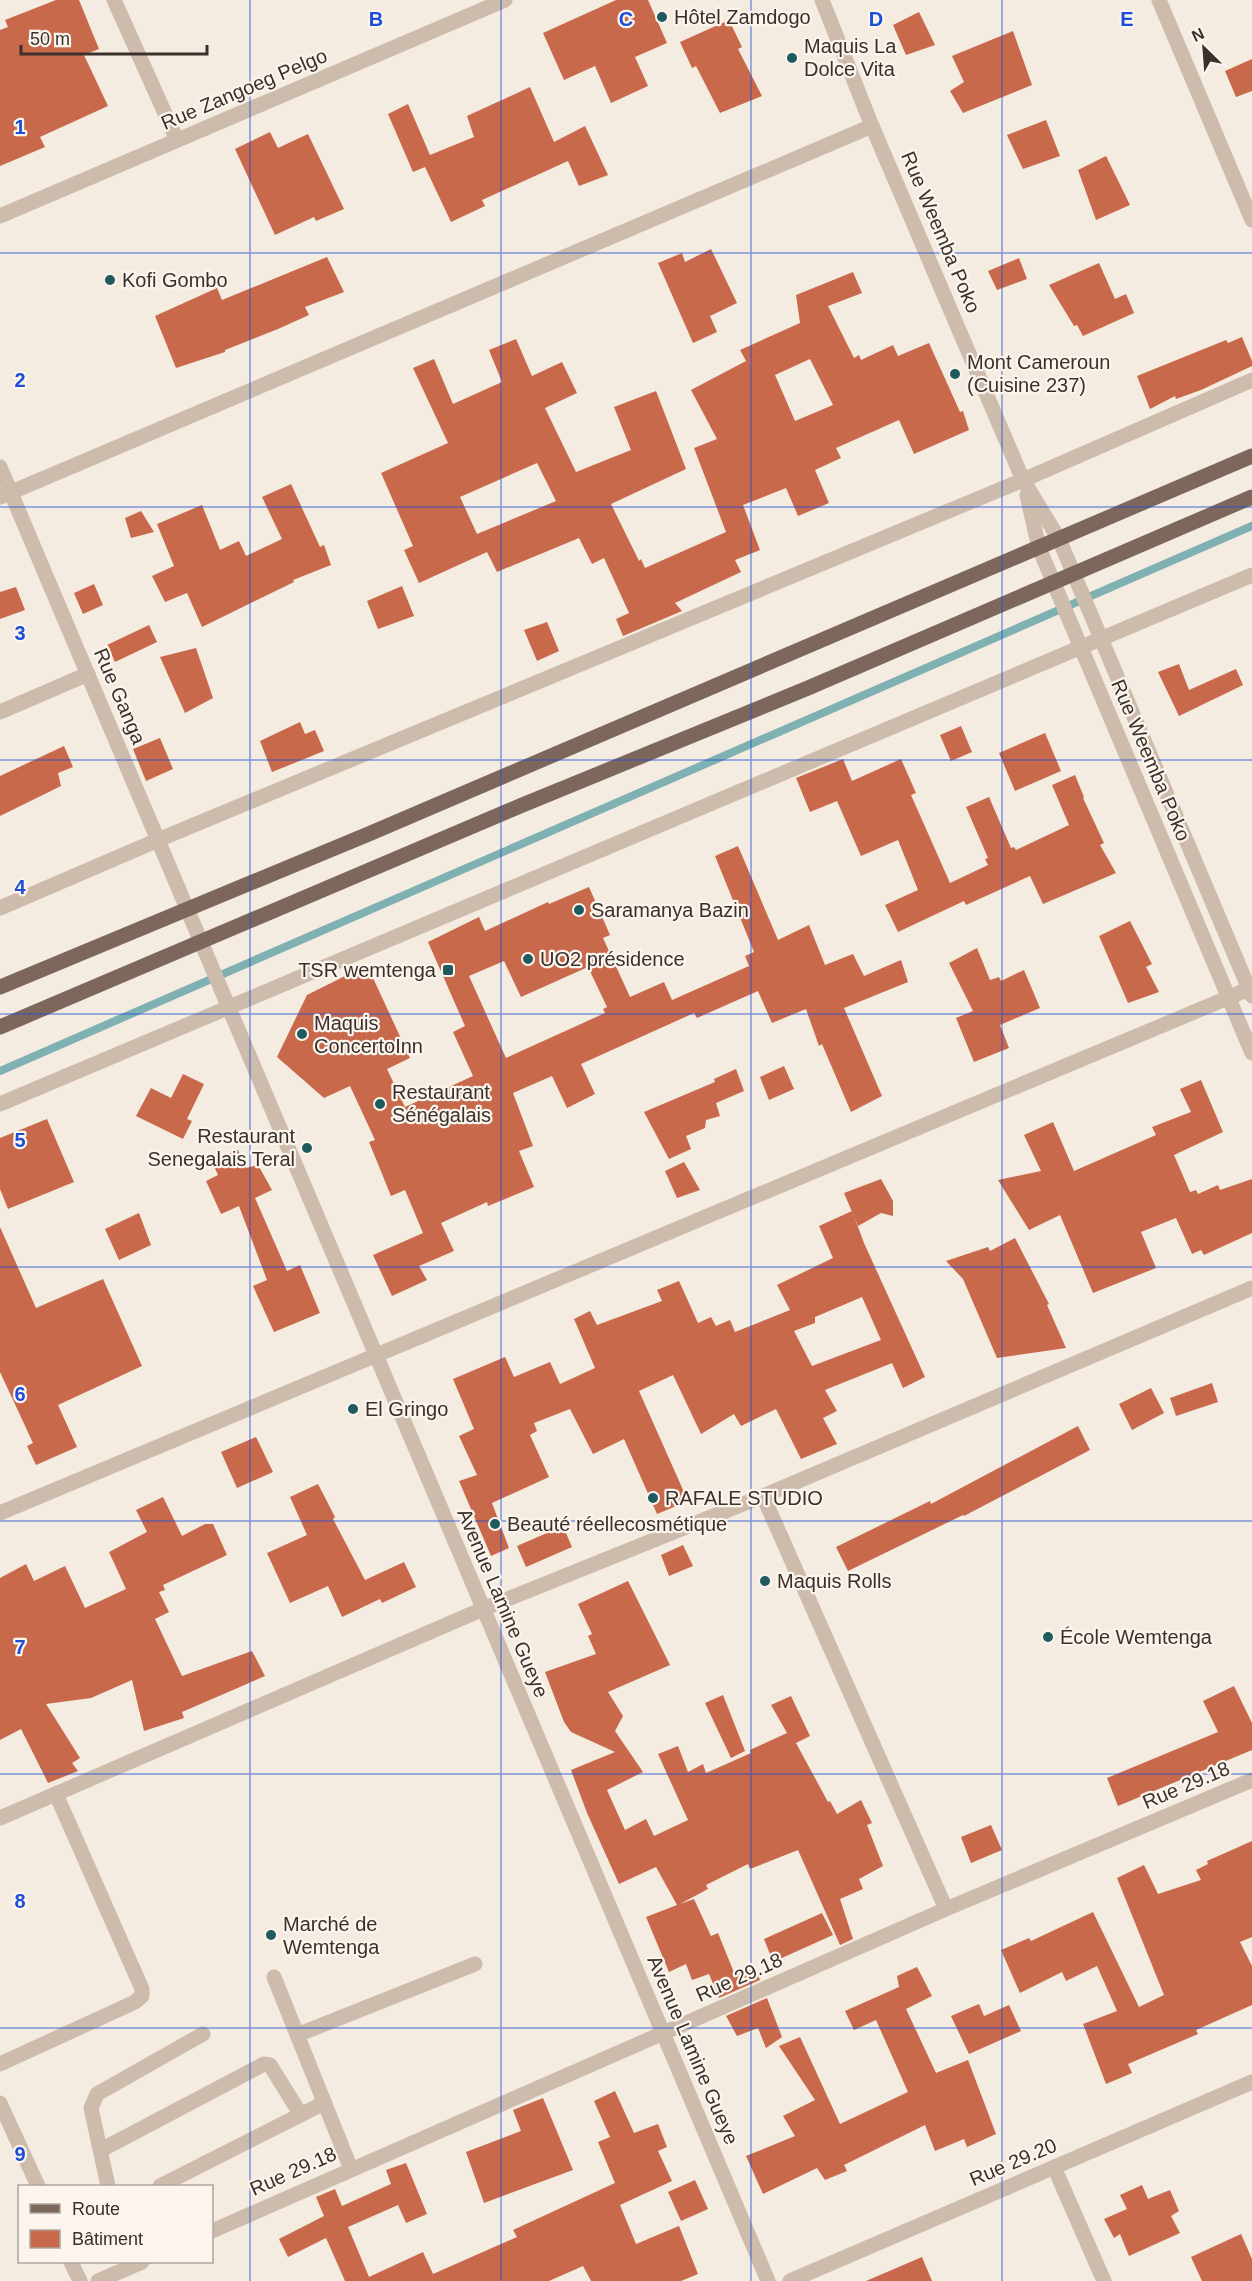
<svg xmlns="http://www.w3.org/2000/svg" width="1252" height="2281" viewBox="0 0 1252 2281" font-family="Arial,sans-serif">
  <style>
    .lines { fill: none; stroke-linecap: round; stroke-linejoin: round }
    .stream { stroke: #7fb0b2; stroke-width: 8 }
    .building { fill: #c8694b; fill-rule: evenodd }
    .lane { stroke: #cdbbac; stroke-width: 15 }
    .street { stroke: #cdbbac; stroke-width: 15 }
    .primary { stroke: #7d675c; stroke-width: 15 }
    .grid { fill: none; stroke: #1d4ed8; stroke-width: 1.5; stroke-opacity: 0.55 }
    .poi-dot { fill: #1f5a5e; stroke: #fbf5ee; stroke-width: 2 }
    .labels { text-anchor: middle; stroke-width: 4.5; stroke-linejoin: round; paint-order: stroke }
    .poi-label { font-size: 20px; fill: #3b302b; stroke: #fbf5ee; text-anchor: start }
    .street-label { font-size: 20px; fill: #3b302b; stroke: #fbf5ee }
    .grid-label { font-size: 20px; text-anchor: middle; font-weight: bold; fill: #1d4ed8; stroke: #fbf5ee; stroke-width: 4.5; stroke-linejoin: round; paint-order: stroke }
  </style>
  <rect width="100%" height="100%" fill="#f4ebe1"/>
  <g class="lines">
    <polyline class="stream" points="0,1071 1252,526"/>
  </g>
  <g class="building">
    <polygon points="56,0 79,0 99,49 84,55 108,106 40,137 45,147 0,166 0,30 8,27 5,20"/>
    <polygon points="616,0 648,0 667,43 635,57 648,86 611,103 595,66 564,80 543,33"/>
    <polygon points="919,12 935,45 906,55 893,25"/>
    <polygon points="729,20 742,47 738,49 762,96 720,113 696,66 692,68 680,42"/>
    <polygon points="1013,31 1032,85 963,113 950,91 964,82 952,56"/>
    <polygon points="1252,59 1252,91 1236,97 1225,71"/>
    <polygon points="530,87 554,142 585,126 608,175 579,186 568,161 482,200 485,206 451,222 425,167 413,172 388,114 408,104 430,155 474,137 467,116"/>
    <polygon points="1046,120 1060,156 1023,169 1007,135"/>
    <polygon points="270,132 278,148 308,134 344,209 316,221 314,217 275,235 235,149"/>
    <polygon points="1106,156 1130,205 1096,220 1078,170"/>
    <polygon points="711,249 737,303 710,316 717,332 693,343 658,263 682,253 685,262"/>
    <polygon points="327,257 344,292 305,307 309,315 278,329 225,350 225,352 176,368 155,316 217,288 222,300"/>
    <polygon points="1019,258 1027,279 997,290 988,271"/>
    <polygon points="1099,263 1115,299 1126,294 1134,313 1083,336 1077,325 1074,326 1049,285"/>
    <path d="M853,272L862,293L828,306L854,358L859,355L861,360L893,345L898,356L929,343L960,412L963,411L969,430L914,454L899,420L836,448L841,458L815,470L829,503L798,516L786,488L743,505L760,550L735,560L741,572L675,603L682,611L623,636L616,619L629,613L604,558L592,564L579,538L497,572L487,552L419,583L404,550L413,546L381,473L448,443L413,368L434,359L453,404L502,382L489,350L516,339L532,376L562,362L577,393L545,408L576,472L631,450L614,407L656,391L686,469L611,504L639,561L641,559L645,568L726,532L694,448L717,439L691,390L746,361L740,350L800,323L796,295ZM810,359L833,405L795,421L775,375ZM537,463L556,501L477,534L460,497Z"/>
    <polygon points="1242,337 1252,361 1252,366 1201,390 1176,399 1175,396 1150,409 1137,376 1226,340 1228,343"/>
    <polygon points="291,484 320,547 324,545 331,565 293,580 294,582 202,627 187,593 165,602 152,576 174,566 157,524 202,505 220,550 239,541 246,556 282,539 262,497"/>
    <polygon points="141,511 154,532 131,538 125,518"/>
    <polygon points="94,584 103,605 83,614 74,593"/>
    <polygon points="402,586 414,616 378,629 367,601"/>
    <polygon points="16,587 25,610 0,619 0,592"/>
    <polygon points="547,622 559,651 537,661 524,630"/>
    <polygon points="149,625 157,642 115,662 107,645"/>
    <polygon points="196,648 213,698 185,713 160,657"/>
    <polygon points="1179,664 1189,690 1236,669 1243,685 1179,716 1158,672"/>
    <polygon points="300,722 305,734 315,730 324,751 272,772 260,741"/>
    <polygon points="961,726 972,752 951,761 940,735"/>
    <polygon points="1045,733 1061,771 1015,791 999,753"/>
    <polygon points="160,738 173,769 146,781 133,749"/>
    <polygon points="64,746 73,767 58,773 61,786 0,816 0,776"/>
    <polygon points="843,759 852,781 901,759 916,793 911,795 950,883 988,865 985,859 988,858 966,807 989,797 1011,848 1014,847 1016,850 1069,825 1052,785 1075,775 1084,797 1083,798 1104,843 1100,845 1116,873 1043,904 1030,876 966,905 964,901 898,932 885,905 918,890 898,840 861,856 837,801 810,812 796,778"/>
    <path d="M738,846L778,940L809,925L825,965L853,954L864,976L901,960L908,982L844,1008L882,1096L851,1112L822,1044L819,1046L806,1009L772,1023L758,991L697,1018L694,1013L581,1064L595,1094L567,1108L552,1076L513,1093L533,1146L519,1151L534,1187L488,1206L487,1202L441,1223L454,1251L419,1266L427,1280L392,1296L373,1255L423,1233L405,1190L391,1196L369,1142L375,1140L350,1086L324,1098L277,1057L307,995L367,965L410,1058L387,1069L405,1107L473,1076L453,1032L465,1026L428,942L479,917L485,931L548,902L549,904L589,887L610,935L603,938L630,997L664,982L672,1000L749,966L745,956L754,952L715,856ZM504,961L521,997L588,967L607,1007L603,1009L605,1013L506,1058L469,976Z"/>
    <polygon points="1130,921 1152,964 1146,967 1159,992 1128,1003 1099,936"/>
    <polygon points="977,948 990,980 999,977 1001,981 1024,970 1040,1008 1000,1025 1009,1048 974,1062 956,1018 973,1011 949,963"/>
    <polygon points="784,1066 794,1089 769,1100 760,1077"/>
    <polygon points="736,1069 744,1091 716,1103 720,1116 706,1120 705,1128 686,1136 691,1149 669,1159 644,1112 715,1082 714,1079"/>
    <polygon points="183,1074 204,1084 187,1119 192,1121 183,1139 136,1116 151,1088 171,1098"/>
    <polygon points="1201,1080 1223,1132 1174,1155 1190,1192 1196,1190 1198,1194 1218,1185 1220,1190 1252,1179 1252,1233 1204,1255 1201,1250 1192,1254 1176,1218 1141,1232 1156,1268 1093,1293 1060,1215 1029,1230 998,1180 1041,1171 1024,1135 1053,1122 1074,1171 1156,1135 1152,1127 1191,1112 1180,1089"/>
    <polygon points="47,1119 74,1182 8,1209 0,1189 0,1138"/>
    <polygon points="238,1150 246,1168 258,1165 272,1190 255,1198 287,1271 300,1265 320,1313 274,1332 253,1286 267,1280 239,1206 221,1214 206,1181 218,1175 212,1162"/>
    <polygon points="684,1162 700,1190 677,1198 665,1171"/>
    <polygon points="881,1179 893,1201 893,1216 881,1213 858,1226 844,1193"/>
    <path d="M852,1211L864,1243L925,1377L903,1388L892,1363L825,1390L837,1411L823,1418L837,1444L801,1459L776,1409L741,1426L734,1414L701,1434L673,1375L639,1391L688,1501L657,1514L624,1439L593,1454L570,1409L534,1423L537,1431L530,1435L549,1477L492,1503L509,1548L491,1556L459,1481L477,1475L459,1436L474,1429L453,1379L505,1357L514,1377L550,1362L560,1384L595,1368L574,1319L590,1311L597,1325L662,1301L657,1290L679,1281L698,1323L711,1317L716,1326L730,1320L735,1332L790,1310L777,1285L833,1258L819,1226ZM862,1297L881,1340L812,1366L794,1331L815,1323V1317Z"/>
    <polygon points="139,1213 151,1245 119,1260 105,1229"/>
    <polygon points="0,1227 36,1308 103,1279 142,1366 58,1405 77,1447 36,1465 27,1446 33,1443 0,1372"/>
    <polygon points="1015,1238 1049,1304 1047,1305 1066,1348 997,1358 963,1279 946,1261 988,1247 990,1251"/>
    <polygon points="1212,1383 1218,1402 1176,1416 1170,1398"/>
    <polygon points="1151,1388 1164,1413 1132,1430 1119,1404"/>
    <polygon points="1078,1426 1090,1450 964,1516 963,1515 848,1571 836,1547 930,1501 931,1504"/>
    <polygon points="256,1437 273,1472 237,1488 221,1452"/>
    <polygon points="318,1484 335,1517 333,1519 365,1580 404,1562 416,1587 382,1603 380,1599 342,1617 328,1586 290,1603 267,1553 307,1535 290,1497"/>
    <polygon points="163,1497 182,1536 205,1524 213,1524 227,1555 163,1585 165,1590 159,1592 169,1612 155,1619 182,1676 252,1651 265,1676 182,1712 184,1718 144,1731 132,1680 91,1698 46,1704 80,1758 72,1763 78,1771 48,1783 21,1729 0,1740 0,1578 26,1564 34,1581 65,1566 85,1608 126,1589 109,1552 147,1532 136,1510"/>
    <polygon points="563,1526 572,1547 526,1567 517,1546"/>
    <polygon points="683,1545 693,1566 669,1576 661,1555"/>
    <polygon points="628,1581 670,1665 608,1692 623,1716 615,1731 643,1772 607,1790 625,1830 646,1819 654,1836 688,1820 658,1754 678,1746 688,1772 703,1764 706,1773 751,1753 750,1750 787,1733 771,1705 791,1696 810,1736 796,1743 828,1802 830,1801 837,1814 861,1800 872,1823 867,1825 883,1866 859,1879 863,1889 840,1899 853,1939 840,1945 798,1850 750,1869 748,1864 706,1885 708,1889 680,1904 694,1899 711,1936 718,1933 735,1975 755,1968 760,1980 719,1998 709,1974 692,1980 686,1964 669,1972 646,1917 677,1905 656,1867 619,1884 587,1813 571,1770 615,1752 571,1732 564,1722 545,1672 596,1654 588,1636 592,1634 578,1604"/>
    <polygon points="1234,1686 1252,1723 1252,1750 1118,1806 1107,1778 1218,1732 1203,1701"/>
    <polygon points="723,1695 745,1751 731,1758 705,1703"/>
    <polygon points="991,1825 1002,1850 971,1863 961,1837"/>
    <polygon points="1252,1841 1252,1937 1240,1942 1252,1966 1252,2005 1196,2030 1198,2034 1128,2064 1132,2073 1106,2084 1083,2024 1117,2011 1097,1966 1066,1981 1062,1972 1020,1993 1001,1950 1029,1938 1031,1941 1093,1912 1139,2007 1164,1995 1117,1878 1144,1865 1158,1894 1201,1880 1196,1870 1208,1864 1207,1861"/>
    <polygon points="822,1913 833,1935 773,1962 764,1939"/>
    <polygon points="917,1967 932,1996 906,2009 936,2073 968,2060 996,2134 967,2147 964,2139 935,2151 925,2125 844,2165 847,2171 825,2180 817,2168 763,2194 746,2156 795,2136 783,2116 815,2100 779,2046 800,2037 840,2124 908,2092 876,2020 854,2030 845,2011 899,1987 897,1976"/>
    <polygon points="767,1998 782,2037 766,2048 758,2028 737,2036 726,2016"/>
    <polygon points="979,2004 984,2016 1009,2005 1021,2031 969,2054 951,2016"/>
    <polygon points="615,2091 634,2133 658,2124 667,2147 658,2151 672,2181 620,2205 636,2244 679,2226 698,2274 681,2281 591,2281 583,2266 549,2281 345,2281 326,2238 288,2257 279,2239 324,2216 316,2197 335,2189 342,2206 391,2184 386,2170 406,2163 427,2214 406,2223 398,2205 348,2227 369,2277 423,2252 433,2274 517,2237 513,2230 615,2183 598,2142 610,2137 594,2101"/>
    <polygon points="543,2098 573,2170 484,2203 466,2152 521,2131 513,2110"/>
    <polygon points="695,2180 708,2209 681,2221 668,2192"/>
    <polygon points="1142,2185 1148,2199 1170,2190 1179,2211 1171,2216 1180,2233 1129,2256 1120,2234 1114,2238 1104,2219 1127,2209 1120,2195"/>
    <polygon points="1241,2234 1252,2259 1252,2281 1202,2281 1191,2257"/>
    <polygon points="922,2257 932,2281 866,2281"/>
  </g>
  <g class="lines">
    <g class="lane">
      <polyline points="158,840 1023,480 1252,380"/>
      <polyline points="0,1104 1252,575"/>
    </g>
    <g class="street">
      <polyline points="114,0 177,140"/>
      <polyline points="822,0 872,126 1023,480 1059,539 1252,996"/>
      <polyline points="1159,0 1252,220"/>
      <polyline points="0,216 505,0"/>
      <polyline points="0,467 768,2281"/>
      <polyline points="1027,495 1039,548 1252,1053"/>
      <polyline points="0,497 872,126"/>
      <polyline points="0,712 88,674"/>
      <polyline points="0,908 158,840"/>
      <polyline points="763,1496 946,1909"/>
      <polyline points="0,1513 1249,989"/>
      <polyline points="0,1818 483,1609 763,1496 1252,1288"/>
      <polyline points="274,1977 351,2169"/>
      <polyline points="297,2035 475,1964"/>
      <polyline points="0,2064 135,2002 142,1996 142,1989 56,1794"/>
      <polyline points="0,2103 38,2186"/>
      <polyline points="101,2150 264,2064 270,2065 301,2115"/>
      <polyline points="1054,2167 1104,2281"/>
      <polyline points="108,2186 91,2108 97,2094 203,2034"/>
      <polyline points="160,2186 324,2103"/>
      <polyline points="212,2231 946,1909 1252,1780"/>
      <polyline points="71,2262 80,2281"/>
      <polyline points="98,2281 142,2262"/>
      <polyline points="790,2281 1252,2082"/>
    </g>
    <g class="primary">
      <polyline points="0,987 371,833 1252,456"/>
      <polyline points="0,1027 520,806 808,688 1252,497"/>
    </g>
  </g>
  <path class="grid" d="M250,0V2281M501,0V2281M751,0V2281M1002,0V2281M0,253H1252M0,507H1252M0,760H1252M0,1014H1252M0,1267H1252M0,1521H1252M0,1774H1252M0,2028H1252"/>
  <g class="poi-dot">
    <circle cx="662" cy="17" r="6"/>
    <circle cx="792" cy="58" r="6"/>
    <circle cx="110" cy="280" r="6"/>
    <circle cx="955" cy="374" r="6"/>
    <circle cx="579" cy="910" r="6"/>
    <circle cx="528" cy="959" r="6"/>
    <rect x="442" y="964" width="12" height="12" rx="3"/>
    <circle cx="302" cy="1034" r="6"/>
    <circle cx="380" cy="1104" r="6"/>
    <circle cx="307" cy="1148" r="6"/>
    <circle cx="353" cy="1409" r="6"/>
    <circle cx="653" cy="1498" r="6"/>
    <circle cx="495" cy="1524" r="6"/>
    <circle cx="765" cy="1581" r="6"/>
    <circle cx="1048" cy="1637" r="6"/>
    <circle cx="271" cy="1935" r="6"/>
  </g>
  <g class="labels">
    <g class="poi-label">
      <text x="674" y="24">Hôtel Zamdogo</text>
      <text x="804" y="53">Maquis La<tspan x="804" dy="23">Dolce Vita</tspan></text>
      <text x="122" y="287">Kofi Gombo</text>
      <text x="967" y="369">Mont Cameroun<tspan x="967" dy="23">(Cuisine 237)</tspan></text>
      <text x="591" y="917">Saramanya Bazin</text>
      <text x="540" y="966">UO2 présidence</text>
      <text x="436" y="977" text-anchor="end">TSR wemtenga</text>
      <text x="314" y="1030">Maquis<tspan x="314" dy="23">ConcertoInn</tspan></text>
      <text x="392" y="1099">Restaurant<tspan x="392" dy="23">Sénégalais</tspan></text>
      <text x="295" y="1143" text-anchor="end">Restaurant<tspan x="295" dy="23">Senegalais Teral</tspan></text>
      <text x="365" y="1416">El Gringo</text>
      <text x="665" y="1505">RAFALE STUDIO</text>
      <text x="507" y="1531">Beauté réellecosmétique</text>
      <text x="777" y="1588">Maquis Rolls</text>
      <text x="1060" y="1644">École Wemtenga</text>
      <text x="283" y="1931">Marché de<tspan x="283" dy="23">Wemtenga</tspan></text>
    </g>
    <g class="street-label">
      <text transform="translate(244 89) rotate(-23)" y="7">Rue Zangoeg Pelgo</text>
      <text transform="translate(941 232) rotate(67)" y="7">Rue Weemba Poko</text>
      <text transform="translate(120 696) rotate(67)" y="7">Rue Ganga</text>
      <text transform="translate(1151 760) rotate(67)" y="7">Rue Weemba Poko</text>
      <text transform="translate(503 1603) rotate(67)" y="7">Avenue Lamine Gueye</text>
      <text transform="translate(1186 1785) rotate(-23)" y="7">Rue 29.18</text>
      <text transform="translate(739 1977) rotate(-24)" y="7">Rue 29.18</text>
      <text transform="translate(693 2050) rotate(67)" y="7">Avenue Lamine Gueye</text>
      <text transform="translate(1013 2162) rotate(-23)" y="7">Rue 29.20</text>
      <text transform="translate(293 2171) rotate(-24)" y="7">Rue 29.18</text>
    </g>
  </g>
  <g class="grid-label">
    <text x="376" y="26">B</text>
    <text x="626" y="26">C</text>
    <text x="876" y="26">D</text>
    <text x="1127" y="26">E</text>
    <text x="20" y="134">1</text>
    <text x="20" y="387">2</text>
    <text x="20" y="640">3</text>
    <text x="20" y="894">4</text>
    <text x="20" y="1147">5</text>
    <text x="20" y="1401">6</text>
    <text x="20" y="1654">7</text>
    <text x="20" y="1908">8</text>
    <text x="20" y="2161">9</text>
  </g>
  <rect x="18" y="2185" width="195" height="78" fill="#fbf5ee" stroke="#aea6a0" stroke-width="1.5"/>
  <rect x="30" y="2204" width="30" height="9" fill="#7d675c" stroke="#aea6a0" stroke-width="1.5"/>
  <text x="72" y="2215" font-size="18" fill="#3b302b">Route</text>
  <rect x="30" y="2230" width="30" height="18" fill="#c8694b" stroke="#aea6a0" stroke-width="1.5"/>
  <text x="72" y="2245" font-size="18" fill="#3b302b">Bâtiment</text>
  <g transform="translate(1204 48) rotate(335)" stroke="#fbf5ee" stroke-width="4.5" paint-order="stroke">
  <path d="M0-4.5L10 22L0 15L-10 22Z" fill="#3b302b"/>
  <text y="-9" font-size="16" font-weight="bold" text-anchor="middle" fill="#3b302b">N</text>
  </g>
  <path d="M21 45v9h186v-9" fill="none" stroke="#3b302b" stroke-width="3"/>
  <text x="30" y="45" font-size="18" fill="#3b302b" stroke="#fbf5ee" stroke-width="4.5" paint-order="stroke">50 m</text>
</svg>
